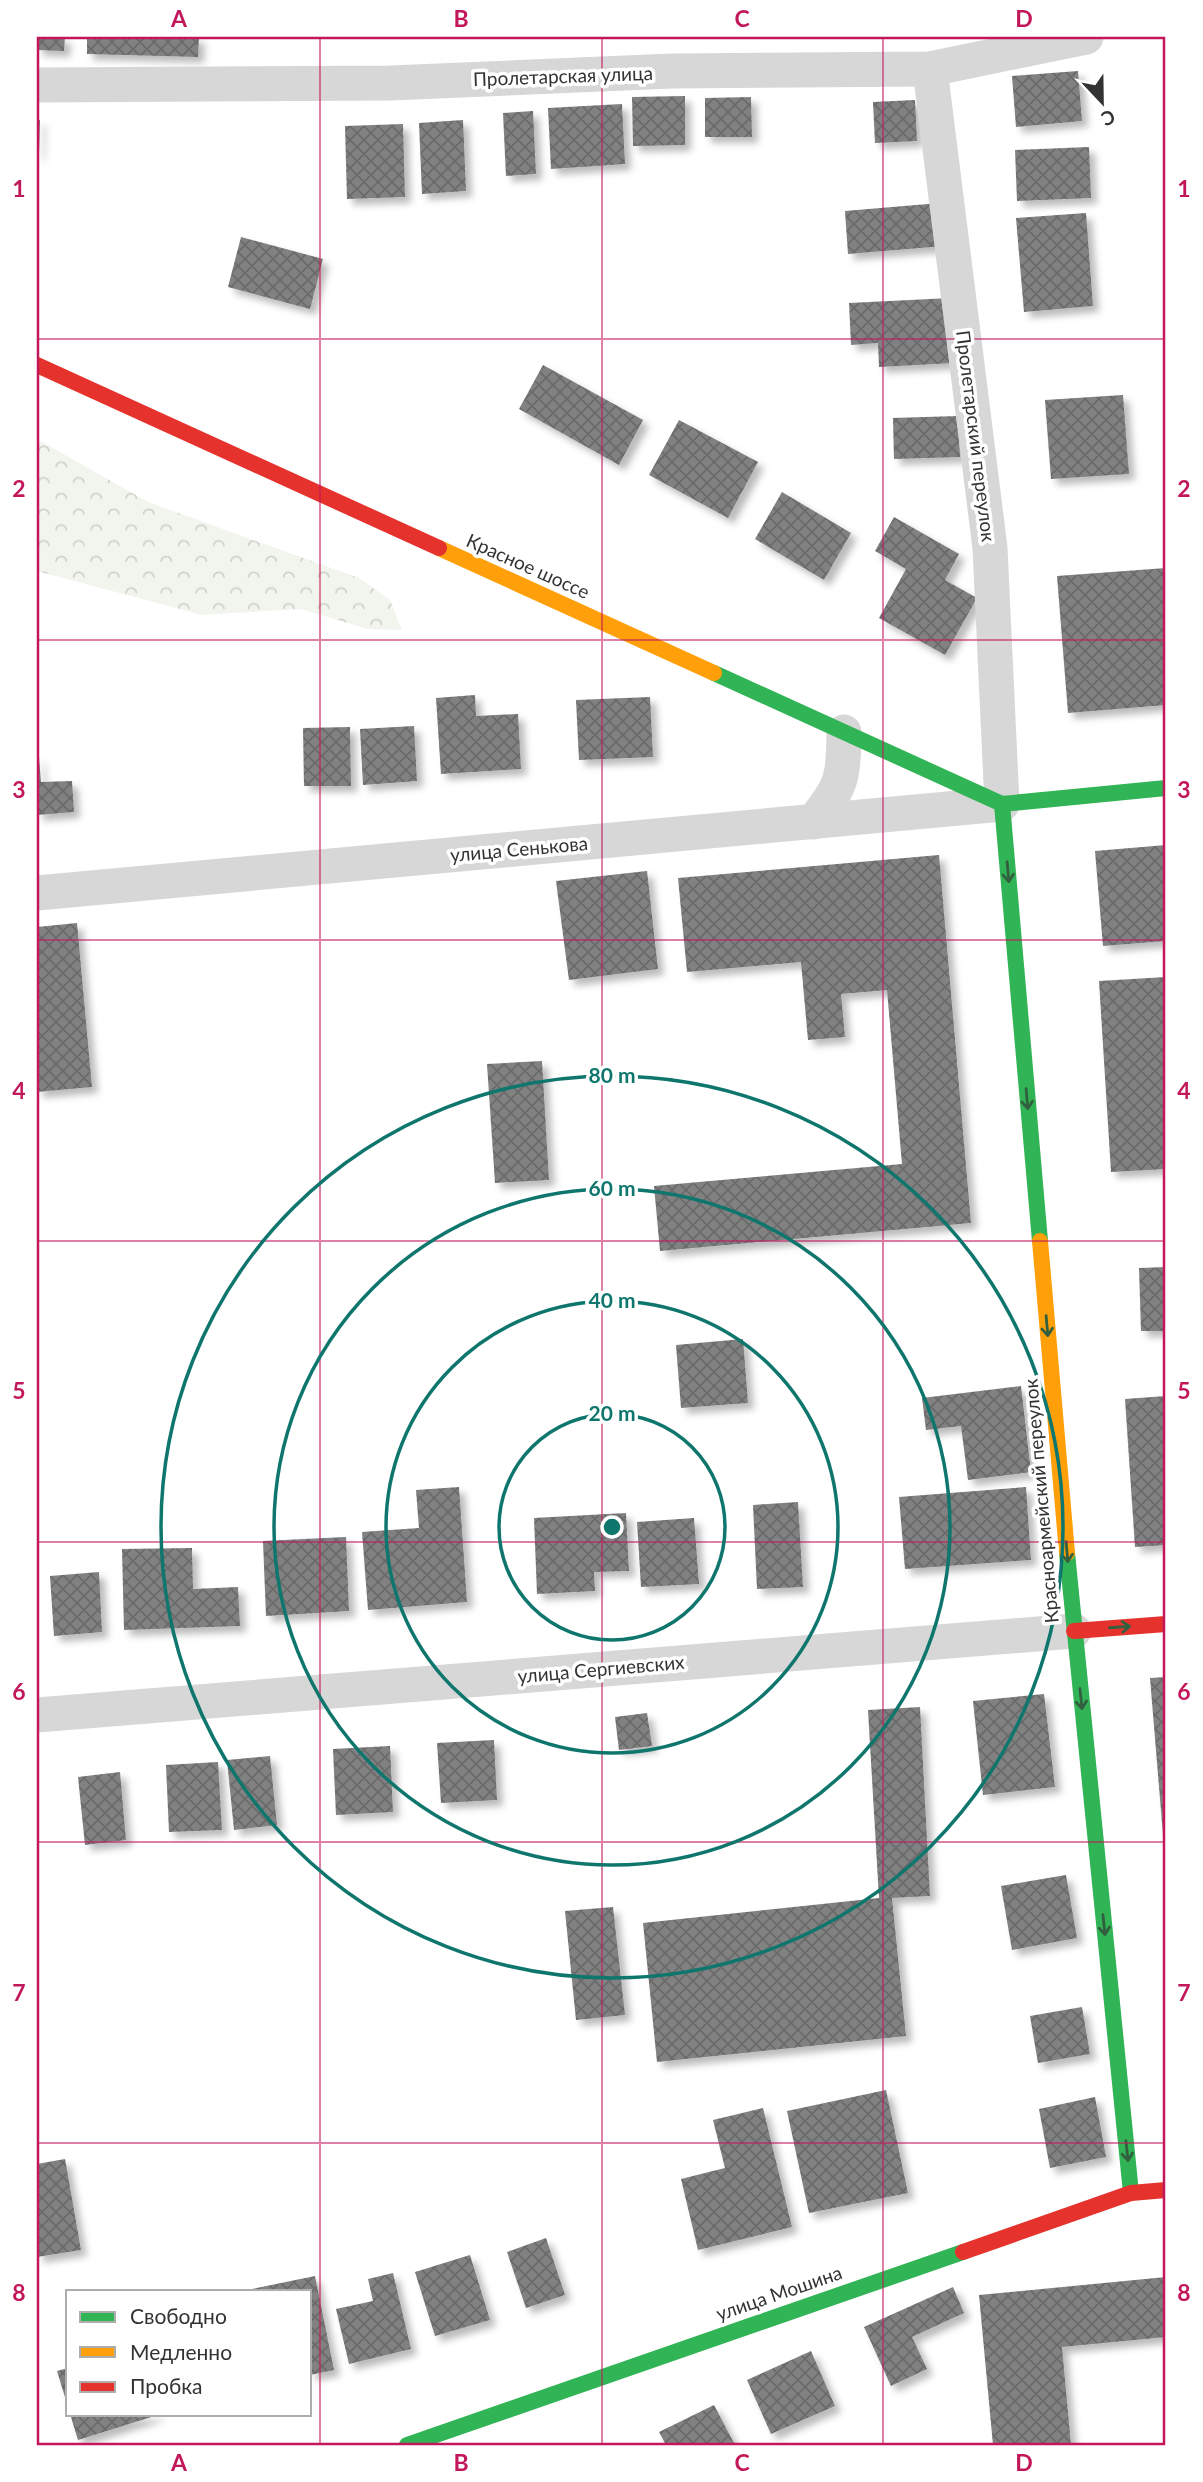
<svg xmlns="http://www.w3.org/2000/svg" width="1203" height="2482" viewBox="0 0 1203 2482" font-family="Lato,sans-serif">
  <style>
    .forest { fill: url(#forest-crowns) }
    .building { fill: url(#building-cross-hatch); filter: url(#shadow) }
    .lines { fill: none; stroke-linecap: round; stroke-linejoin: round }
    .street { stroke: #d7d7d7; stroke-width: 35 }
    .fast { stroke: #30b455; stroke-width: 16 }
    .slow { stroke: #ff9f0a; stroke-width: 16 }
    .jam { stroke: #e5322d; stroke-width: 16 }
    .oneway { stroke: #32603f }
    .grid { fill: none; stroke: #c2185b; stroke-width: 2; stroke-opacity: 0.55 }
    .ring { fill: none; stroke: #0f766e; stroke-width: 3.5 }
    .labels { text-anchor: middle; stroke-width: 7; stroke-linejoin: round; paint-order: stroke }
    .street-label { font-size: 19px; fill: #333; stroke: #fff }
    .centre { fill: #0f766e; stroke: #fff; stroke-width: 3.5 }
    .ring-label { font-size: 21px; text-anchor: middle; font-weight: bold; fill: #0f766e; stroke: #fff; stroke-width: 7; stroke-linejoin: round; paint-order: stroke }
    .neatline { fill: none; stroke: #c2185b; stroke-width: 2.5 }
    .grid-label { font-size: 23px; text-anchor: middle; font-weight: bold; fill: #c2185b }
  </style>
  <defs>
    <pattern id="forest-crowns" width="20" height="18" patternUnits="userSpaceOnUse" patternTransform="scale(1.75)"><rect width="20" height="18" fill="#f1f5ed"/><path d="M2 6a3 3 0 1 1 6 0M12 15a3 3 0 1 1 6 0" fill="none" stroke="#cfd2cc"/></pattern>
    <pattern id="building-cross-hatch" width="8" height="8" patternUnits="userSpaceOnUse" patternTransform="scale(1.75)"><rect width="8" height="8" fill="#818181"/><path d="M0 0l8 8M0 8l8-8" fill="none" stroke="#6a6a6a"/></pattern>
    <filter id="shadow"><feDropShadow dx="6" dy="6" stdDeviation="3.5" flood-color="#0004"/></filter>
  </defs>
  <rect width="100%" height="100%" fill="#fff"/>
  <polygon class="forest" points="37,439 148,502 359,578 390,600 402,630 368,629 301,609 202,615 37,571"/>
  <g class="building">
    <polygon points="37,37 65,37 64,51 37,50"/>
    <polygon points="87,37 199,37 198,57 87,54"/>
    <polygon points="1078,71 1082,121 1016,127 1012,76"/>
    <polygon points="685,96 685,145 633,146 632,97"/>
    <polygon points="751,97 752,137 705,137 705,98"/>
    <polygon points="915,100 917,141 875,143 873,102"/>
    <polygon points="622,104 625,164 551,169 548,108"/>
    <polygon points="533,111 536,174 506,176 503,113"/>
    <polygon points="37,120 40,120 39,155 37,155"/>
    <polygon points="463,120 466,191 422,194 419,123"/>
    <polygon points="403,124 405,197 347,199 345,126"/>
    <polygon points="1089,147 1091,198 1017,201 1015,150"/>
    <polygon points="940,203 944,246 848,254 845,211"/>
    <polygon points="1086,213 1093,306 1024,312 1016,218"/>
    <polygon points="241,237 323,259 310,309 228,287"/>
    <polygon points="951,298 954,363 879,367 878,343 851,345 849,303"/>
    <polygon points="543,365 643,420 619,465 519,409"/>
    <polygon points="1123,395 1129,474 1051,479 1045,400"/>
    <polygon points="958,416 960,457 894,459 893,418"/>
    <polygon points="679,420 758,462 728,518 649,475"/>
    <polygon points="782,492 851,533 824,580 755,539"/>
    <polygon points="894,517 959,554 945,580 977,598 945,655 879,618 906,569 875,551"/>
    <polygon points="1166,568 1166,705 1068,713 1057,576"/>
    <polygon points="475,695 476,716 518,714 521,769 441,774 436,698"/>
    <polygon points="650,697 653,757 579,760 576,700"/>
    <polygon points="414,726 417,781 363,785 360,729"/>
    <polygon points="350,727 351,786 304,786 303,728"/>
    <polygon points="37,757 39,757 41,782 72,781 74,812 37,815"/>
    <polygon points="1166,845 1166,941 1103,946 1095,851"/>
    <polygon points="939,855 971,1223 660,1251 654,1186 902,1164 887,990 841,994 845,1037 808,1040 801,962 687,972 678,878"/>
    <polygon points="647,871 658,969 569,980 556,881"/>
    <polygon points="77,923 92,1087 37,1092 37,927"/>
    <polygon points="1166,977 1166,1169 1111,1172 1099,981"/>
    <polygon points="542,1061 549,1180 495,1183 487,1064"/>
    <polygon points="1166,1267 1166,1331 1141,1331 1139,1268"/>
    <polygon points="743,1339 748,1403 681,1408 676,1345"/>
    <polygon points="1021,1386 1031,1472 968,1480 961,1426 926,1430 922,1398"/>
    <polygon points="1166,1396 1166,1545 1135,1547 1125,1399"/>
    <polygon points="459,1487 467,1602 368,1610 362,1532 419,1528 416,1490"/>
    <polygon points="1026,1487 1031,1560 905,1569 899,1497"/>
    <polygon points="798,1502 803,1587 757,1589 753,1505"/>
    <polygon points="626,1513 629,1571 594,1572 595,1591 537,1594 534,1518"/>
    <polygon points="694,1518 699,1584 641,1587 637,1522"/>
    <polygon points="346,1537 349,1611 266,1616 263,1541"/>
    <polygon points="192,1548 193,1589 238,1587 240,1626 124,1630 122,1549"/>
    <polygon points="99,1572 102,1632 54,1636 50,1576"/>
    <polygon points="1166,1677 1166,1847 1164,1847 1150,1678"/>
    <polygon points="1044,1694 1055,1787 983,1795 973,1701"/>
    <polygon points="920,1707 930,1896 892,1898 906,2036 657,2062 643,1923 879,1898 868,1710"/>
    <polygon points="647,1713 652,1746 619,1750 615,1717"/>
    <polygon points="494,1740 497,1800 441,1803 437,1743"/>
    <polygon points="390,1746 393,1812 336,1815 333,1749"/>
    <polygon points="270,1756 277,1825 234,1830 227,1760"/>
    <polygon points="218,1762 222,1830 169,1832 166,1765"/>
    <polygon points="120,1772 126,1840 85,1845 78,1777"/>
    <polygon points="1066,1875 1077,1938 1012,1950 1001,1886"/>
    <polygon points="613,1907 625,2015 576,2020 565,1911"/>
    <polygon points="1082,2007 1090,2054 1038,2063 1030,2016"/>
    <polygon points="886,2090 908,2193 809,2213 787,2111"/>
    <polygon points="1095,2097 1106,2157 1050,2168 1039,2109"/>
    <polygon points="763,2108 792,2227 698,2250 681,2179 725,2168 713,2120"/>
    <polygon points="65,2159 81,2250 37,2257 37,2164"/>
    <polygon points="546,2238 565,2295 526,2308 507,2252"/>
    <polygon points="470,2255 490,2320 435,2336 415,2272"/>
    <polygon points="393,2273 411,2349 349,2364 336,2309 373,2301 368,2279"/>
    <polygon points="315,2276 334,2370 310,2375 310,2291 247,2290"/>
    <polygon points="1166,2277 1166,2337 1062,2347 1071,2445 993,2445 979,2295"/>
    <polygon points="953,2287 964,2313 912,2337 927,2369 891,2386 864,2327"/>
    <polygon points="811,2351 835,2406 771,2434 747,2380"/>
    <polygon points="68,2368 68,2407 57,2371"/>
    <polygon points="714,2405 735,2445 666,2445 659,2432"/>
    <polygon points="70,2414 161,2414 78,2440"/>
  </g>
  <g class="lines">
    <g class="street">
      <polyline points="37,85 390,83 672,71 930,69 1086,37"/>
      <path d="M813,822C843,785 843,779 844,732"/>
      <polyline points="37,893 1002,804 990,548 930,69"/>
      <polyline points="37,1715 1074,1631"/>
    </g>
    <g class="fast">
      <polyline points="714,673 1002,804"/>
      <polyline points="1002,804 1040,1241"/>
      <polyline points="1002,804 1166,788"/>
      <polyline points="1067,1553 1131,2193"/>
      <polyline points="407,2445 963,2252"/>
    </g>
    <g class="slow">
      <polyline points="439,548 714,673"/>
      <polyline points="1040,1241 1067,1553"/>
    </g>
    <g class="jam">
      <polyline points="37,365 439,548"/>
      <polyline points="1074,1631 1166,1624"/>
      <polyline points="963,2252 1131,2193 1166,2190"/>
    </g>
  </g>
  <defs><path id="oneway-shaft" d="M-6 0H5M1.5-3L5.5 0L1.5 3" fill="none" stroke-width="1.6" stroke-linecap="round" stroke-linejoin="round" transform="scale(1.75)"/></defs>
  <g class="oneway">
    <use href="#oneway-shaft" transform="translate(1008 872) rotate(85)"/>
    <use href="#oneway-shaft" transform="translate(1027 1099) rotate(85)"/>
    <use href="#oneway-shaft" transform="translate(1047 1326) rotate(85)"/>
    <use href="#oneway-shaft" transform="translate(1067 1552) rotate(85)"/>
    <use href="#oneway-shaft" transform="translate(1120 1627) rotate(-4)"/>
    <use href="#oneway-shaft" transform="translate(1081 1699) rotate(84)"/>
    <use href="#oneway-shaft" transform="translate(1104 1925) rotate(84)"/>
    <use href="#oneway-shaft" transform="translate(1127 2151) rotate(84)"/>
  </g>
  <path class="grid" d="M320,37V2445M602,37V2445M883,37V2445M37,339H1166M37,640H1166M37,940H1166M37,1241H1166M37,1542H1166M37,1842H1166M37,2143H1166"/>
  <g class="ring">
    <circle cx="612" cy="1527" r="113"/>
    <circle cx="612" cy="1527" r="226"/>
    <circle cx="612" cy="1527" r="338"/>
    <circle cx="612" cy="1527" r="451"/>
  </g>
  <g class="labels">
    <g class="street-label">
      <text transform="translate(563 76) rotate(-2)" y="7">Пролетарская улица</text>
      <text transform="translate(976 436) rotate(83)" y="7">Пролетарский переулок</text>
      <text transform="translate(528 566) rotate(24)" y="7">Красное шоссе</text>
      <text transform="translate(519 849) rotate(-5)" y="7">улица Сенькова</text>
      <text transform="translate(1041 1501) rotate(-95)" y="7">Красноармейский переулок</text>
      <text transform="translate(601 1669) rotate(-5)" y="7">улица Сергиевских</text>
      <text transform="translate(779 2293) rotate(-19)" y="7">улица Мошина</text>
    </g>
  </g>
  <circle cx="612" cy="1527" r="10" class="centre"/>
  <g class="ring-label">
    <text x="612" y="1083">80 m</text>
    <text x="612" y="1196">60 m</text>
    <text x="612" y="1308">40 m</text>
    <text x="612" y="1421">20 m</text>
  </g>
  <rect width="1203" height="2482" fill="none" stroke="#ffffff" stroke-width="77"/>
  <rect x="66" y="2290" width="245" height="126" fill="#ffffff" stroke="#adadad" stroke-width="2"/>
  <rect x="80" y="2312" width="35" height="10" fill="#30b455" stroke="#adadad" stroke-width="2"/>
  <text x="130" y="2324" font-size="21" fill="#333333">Свободно</text>
  <rect x="80" y="2347" width="35" height="10" fill="#ff9f0a" stroke="#adadad" stroke-width="2"/>
  <text x="130" y="2360" font-size="21" fill="#333333">Медленно</text>
  <rect x="80" y="2382" width="35" height="10" fill="#e5322d" stroke="#adadad" stroke-width="2"/>
  <text x="130" y="2394" font-size="21" fill="#333333">Пробка</text>
  <g transform="translate(1102 102) rotate(158)" stroke="#ffffff" stroke-width="5" paint-order="stroke">
  <path d="M0-5L12 26L0 18L-12 26Z" fill="#333333"/>
  <text y="-10" font-size="19" font-weight="bold" text-anchor="middle" fill="#333333">С</text>
  </g>
  <rect x="38" y="38" width="1126" height="2406" class="neatline"/>
  <g class="grid-label">
    <text x="179" y="27">A</text>
    <text x="461" y="27">B</text>
    <text x="742" y="27">C</text>
    <text x="1024" y="27">D</text>
    <text x="19" y="197">1</text>
    <text x="1184" y="197">1</text>
    <text x="19" y="497">2</text>
    <text x="1184" y="497">2</text>
    <text x="19" y="798">3</text>
    <text x="1184" y="798">3</text>
    <text x="19" y="1099">4</text>
    <text x="1184" y="1099">4</text>
    <text x="19" y="1399">5</text>
    <text x="1184" y="1399">5</text>
    <text x="19" y="1700">6</text>
    <text x="1184" y="1700">6</text>
    <text x="19" y="2001">7</text>
    <text x="1184" y="2001">7</text>
    <text x="19" y="2301">8</text>
    <text x="1184" y="2301">8</text>
    <text x="179" y="2471">A</text>
    <text x="461" y="2471">B</text>
    <text x="742" y="2471">C</text>
    <text x="1024" y="2471">D</text>
  </g>
</svg>
